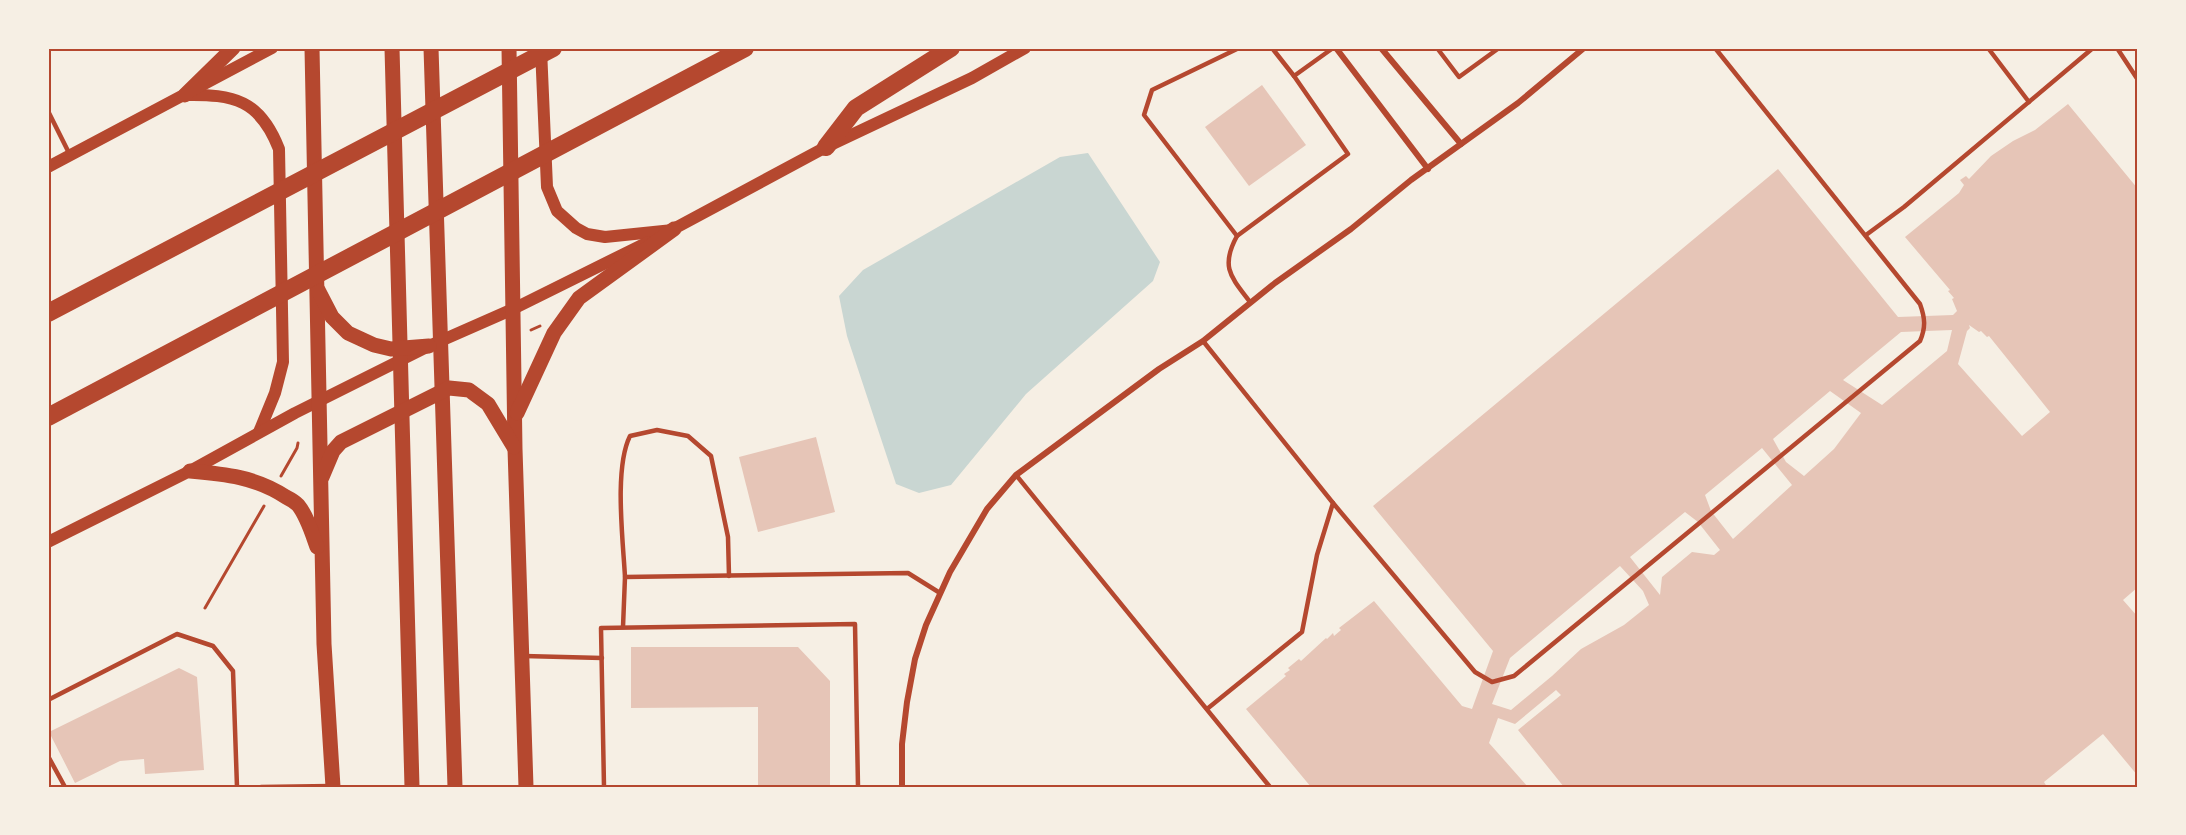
<svg xmlns="http://www.w3.org/2000/svg" width="2186" height="835" viewBox="0 0 2186 835" font-family="Roboto,sans-serif">
  <style>
    .water { fill: #c9d6d2 }
    .building { fill: #e6c5b7; fill-rule: evenodd }
    .lines { fill: none; stroke-linecap: round; stroke-linejoin: round }
    .path { stroke: #b5482f; stroke-width: 3 }
    .service { stroke: #b5482f; stroke-width: 4.5 }
    .minor { stroke: #b5482f; stroke-width: 6 }
    .secondary { stroke: #b5482f; stroke-width: 12 }
    .primary { stroke: #b5482f; stroke-width: 15 }
    .motorway { stroke: #b5482f; stroke-width: 18 }
    .neatline { fill: none; stroke: #b5482f; stroke-width: 2 }
  </style>
  <rect width="100%" height="100%" fill="#f6efe4"/>
  <polygon class="water" points="1088,153 1160,262 1153,281 1026,394 951,485 919,493 896,484 847,336 839,296 863,270 1060,157"/>
  <g class="building">
    <polygon points="1262,85 1306,145 1249,186 1205,127"/>
    <path d="M2068,104L2138,189V587L2123,600L2138,617V776L2103,734L2044,782L2047,787H1564L1518,730L1561,695L1556,690L1515,724L1498,718L1489,743L1528,787H1311L1246,709L1286,676L1284,674L1290,670L1288,668L1299,659L1301,661L1326,638L1327,639L1333,633L1334,636L1341,630L1339,628L1374,601L1462,706L1472,709L1493,651L1373,506L1778,169L1898,317L1953,315L1957,311L1952,299L1954,298L1948,291L1950,290L1905,237L1959,193L1964,185L1960,180L1966,176L1969,179L1991,156L2013,141L2035,130ZM1969,325L1979,332L1981,331L1987,337L1989,336L2050,412L2022,436L1958,364L1967,331L1970,328ZM1952,330L1947,351L1882,405L1843,380L1901,332ZM1830,391L1861,413L1834,449L1804,476L1786,462L1773,439ZM1762,448L1792,485L1733,539L1711,511L1705,495ZM1685,512L1698,522L1720,550L1714,555L1692,552L1662,577L1660,595L1630,557ZM1620,566L1643,591L1649,605L1624,625L1581,649L1552,676L1511,710L1492,704L1510,658Z"/>
    <polygon points="816,437 835,512 758,532 739,457"/>
    <polygon points="631,647 798,647 830,681 830,787 758,787 758,707 631,708"/>
    <polygon points="179,668 197,677 204,770 145,774 144,759 120,761 75,783 49,732"/>
  </g>
  <g class="lines">
    <g class="path">
      <polyline points="531,330 540,326"/>
      <polyline points="281,476 297,448 298,443"/>
      <polyline points="205,608 264,506"/>
    </g>
    <g class="service">
      <polyline points="1272,48 1294,76 1333,48"/>
      <polyline points="1437,48 1459,77 1499,48"/>
      <polyline points="1988,48 2029,102"/>
      <polyline points="2117,48 2138,80"/>
      <polyline points="48,111 70,155"/>
      <polyline points="1866,235 1904,207 2093,48"/>
      <polyline points="1237,236 1144,115 1152,90 1239,48"/>
      <path d="M1250,302C1231,277 1220,267 1237,236L1348,154L1294,76"/>
      <polyline points="1203,341 1333,503 1317,555 1302,632 1207,709"/>
      <polyline points="1016,475 1270,787"/>
      <path d="M1333,503L1475,672L1492,682L1514,676L1920,341C1926,327 1925,318 1920,304L1715,48"/>
      <path d="M625,577C623,540 614,468 630,436L657,430L688,436L711,456L728,537L729,576"/>
      <polyline points="623,627 625,577 908,573 940,593"/>
      <polyline points="524,656 602,658"/>
      <polyline points="48,700 177,634 213,646 233,671 237,787"/>
      <polyline points="48,756 65,787"/>
      <polyline points="261,787 331,786"/>
      <polyline points="604,787 601,628 855,624 858,787"/>
    </g>
    <g class="minor">
      <polyline points="1336,48 1428,169"/>
      <polyline points="1381,48 1461,144"/>
      <polyline points="902,787 902,744 907,702 915,659 926,625 950,572 987,509 1016,475 1159,369 1203,341 1275,283 1351,229 1411,180 1518,103 1584,48"/>
    </g>
    <g class="secondary">
      <polyline points="541,49 547,187 557,211 576,228 587,234 605,237 673,230"/>
      <path d="M185,95C234,94 260,100 279,149L283,362L275,393L259,432"/>
      <polyline points="48,167 272,48"/>
      <polyline points="666,233 826,147 972,78 1025,48"/>
      <polyline points="48,542 190,471 295,413 429,346 513,309 648,242"/>
    </g>
    <g class="primary">
      <polyline points="312,48 324,644 333,787"/>
      <polyline points="392,48 412,787"/>
      <polyline points="431,48 455,787"/>
      <polyline points="509,48 515,449 526,787"/>
      <polyline points="185,95 233,48"/>
      <polyline points="318,290 332,317 348,333 374,345 391,349 429,346"/>
      <polyline points="517,413 554,333 579,298 674,229"/>
      <path d="M190,471C225,474 256,477 286,497C290,499 295,502 298,505C307,516 312,533 317,547"/>
      <polyline points="322,477 333,451 341,442 449,388 469,390 488,404 514,447"/>
    </g>
    <g class="motorway">
      <polyline points="826,147 856,108 951,48"/>
      <polyline points="48,313 553,48"/>
      <polyline points="48,417 745,48"/>
    </g>
  </g>
  <rect width="2186" height="835" fill="none" stroke="#f6efe4" stroke-width="99"/>
  <rect x="50" y="50" width="2086" height="736" class="neatline"/>
</svg>
